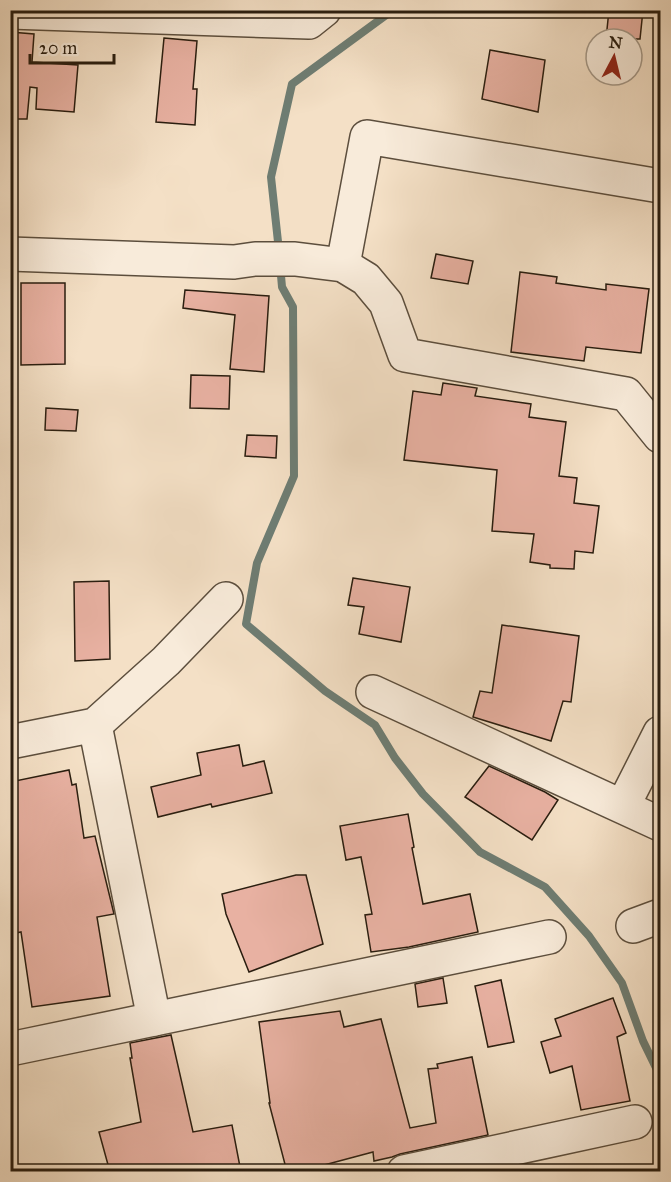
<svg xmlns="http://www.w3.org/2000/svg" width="671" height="1182" viewBox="0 0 671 1182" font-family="'IM FELL Great Primer',serif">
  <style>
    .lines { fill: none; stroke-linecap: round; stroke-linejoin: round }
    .stream { stroke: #6e7d73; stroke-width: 8 }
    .building { fill: #e8b1a2; stroke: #291d0f; stroke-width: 1.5 }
    .minor-casing { stroke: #5c4e3d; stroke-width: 36 }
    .minor { stroke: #f8ebda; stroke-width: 33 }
  </style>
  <rect width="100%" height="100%" fill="#f4e0c6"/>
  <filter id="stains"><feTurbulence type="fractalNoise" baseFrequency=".00333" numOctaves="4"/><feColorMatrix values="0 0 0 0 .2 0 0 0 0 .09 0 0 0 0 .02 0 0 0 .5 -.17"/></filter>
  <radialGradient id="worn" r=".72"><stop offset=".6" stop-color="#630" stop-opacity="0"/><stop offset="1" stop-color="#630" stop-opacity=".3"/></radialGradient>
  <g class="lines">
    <g class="stream">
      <polyline points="279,251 271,177 292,84 393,10"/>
      <polyline points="280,264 282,287 293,307 294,476 257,563 246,624 325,691 375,725 395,758 423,794 480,852 545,887 589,936 622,983 643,1041 660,1076"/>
    </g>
  </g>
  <g class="building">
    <polygon points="609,10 643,10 640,39 606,39"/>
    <polygon points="10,32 34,34 32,62 78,65 74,112 36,109 37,88 30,87 27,119 10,119"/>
    <polygon points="164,38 197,41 193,89 197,89 195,125 156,122"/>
    <polygon points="490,50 545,60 538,112 482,99"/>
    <polygon points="436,254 473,261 468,284 431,278"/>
    <polygon points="520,272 557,277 556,283 606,290 606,284 649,289 641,353 586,347 584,361 511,352"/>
    <polygon points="21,283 65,283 65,364 21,365"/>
    <polygon points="185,290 269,296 264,372 230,369 235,315 183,308"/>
    <polygon points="191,375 230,376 229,409 190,408"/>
    <polygon points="443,383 477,388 475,396 531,404 529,417 566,422 559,476 577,478 574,503 599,506 593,553 575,551 574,569 550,568 550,565 530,562 534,534 492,531 497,470 404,460 413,391 441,395"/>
    <polygon points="46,408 78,410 76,431 45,430"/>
    <polygon points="247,435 277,436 276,458 245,456"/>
    <polygon points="353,578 410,587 401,642 359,634 364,607 348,605"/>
    <polygon points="109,581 110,659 75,661 74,582"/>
    <polygon points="502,625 579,636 571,702 563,701 551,741 473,717 480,691 492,693"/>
    <polygon points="239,745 243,766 264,761 272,793 212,807 211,804 158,817 151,787 201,775 197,753"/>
    <polygon points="489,766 545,792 558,800 532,840 465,797"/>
    <polygon points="69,770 72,785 76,784 84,838 95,836 114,914 97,917 110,996 32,1007 21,932 16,933 10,904 10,782"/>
    <polygon points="408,814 414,847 412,848 423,904 470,894 478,932 409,947 371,952 365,915 372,914 361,857 346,860 340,826"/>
    <polygon points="296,875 306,875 323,944 249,972 226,914 222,894"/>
    <polygon points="443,978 447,1003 418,1007 415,984"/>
    <polygon points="501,980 514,1042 488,1047 475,986"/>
    <polygon points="613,998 626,1033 617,1037 630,1101 581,1110 572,1066 550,1073 541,1042 561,1036 555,1019"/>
    <polygon points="340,1011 344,1027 381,1019 410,1128 436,1123 428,1069 438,1068 437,1064 472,1057 488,1135 400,1154 392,1157 374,1161 373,1152 298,1172 287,1172 269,1103 270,1103 259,1022"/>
    <polygon points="171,1035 193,1132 232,1125 241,1172 110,1172 99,1132 141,1122 130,1058 132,1058 130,1043"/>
  </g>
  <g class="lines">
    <defs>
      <g id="minor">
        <polyline points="10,12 309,22 324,10"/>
        <polyline points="10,254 234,262 255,259 295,259 343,265 366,279 386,303 405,355 626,394 660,436"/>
        <polyline points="343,265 367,137 660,186"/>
        <polyline points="373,692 660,824"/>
        <polyline points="95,725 154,1019"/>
        <polyline points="10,742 95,725 166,661 226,599"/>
        <polyline points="623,806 660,733"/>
        <polyline points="633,926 660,916"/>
        <polyline points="10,1049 549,937"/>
        <polyline points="404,1172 635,1122"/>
      </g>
    </defs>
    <use href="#minor" class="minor-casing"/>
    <use href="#minor" class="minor"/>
  </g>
  <rect width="671" height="1182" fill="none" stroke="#f4e0c6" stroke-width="36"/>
  <rect x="12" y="12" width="647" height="1158" fill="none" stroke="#291d0f" stroke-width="3"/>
  <rect x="18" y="18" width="635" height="1146" fill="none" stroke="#291d0f" stroke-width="1.5"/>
  <g transform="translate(614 57) rotate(7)"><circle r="28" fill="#f8ebda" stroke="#a59989" stroke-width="1.5"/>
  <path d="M0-4.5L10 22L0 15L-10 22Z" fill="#8f2418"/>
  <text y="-9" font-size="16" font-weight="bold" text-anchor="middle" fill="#291d0f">N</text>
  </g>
  <path d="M30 54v9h84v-9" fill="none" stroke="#291d0f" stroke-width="3"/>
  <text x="39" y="54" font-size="18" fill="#291d0f" stroke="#f8ebda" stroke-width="4.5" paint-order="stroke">20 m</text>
  <rect width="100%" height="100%" filter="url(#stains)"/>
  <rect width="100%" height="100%" fill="url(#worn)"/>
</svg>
